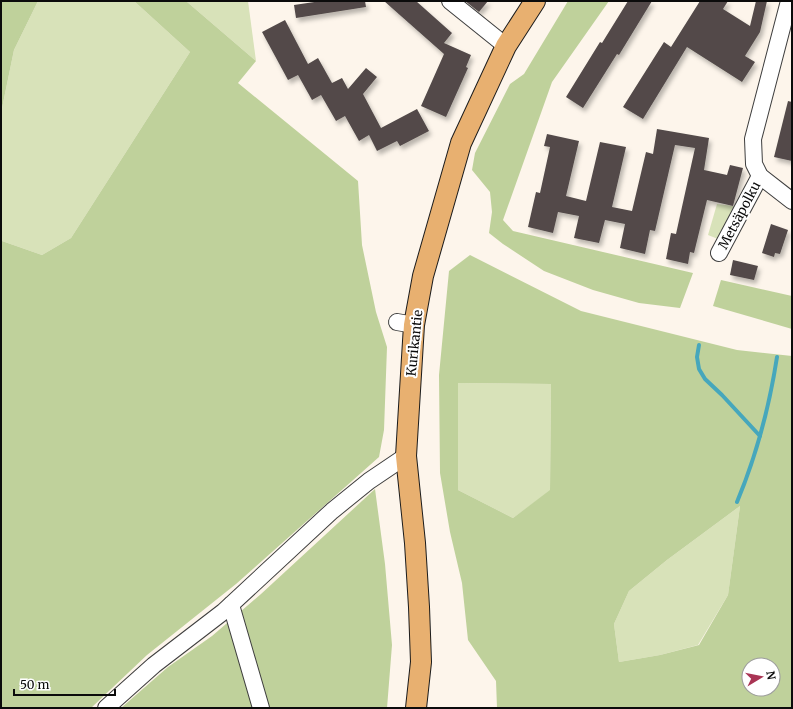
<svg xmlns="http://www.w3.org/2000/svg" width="793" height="709" viewBox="0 0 793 709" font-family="Merriweather,serif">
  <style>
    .green { fill: #d8e2b9 }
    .forest { fill: #bfd19b; fill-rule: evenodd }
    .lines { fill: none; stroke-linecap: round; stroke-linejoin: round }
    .stream { stroke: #46a7bc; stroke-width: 4 }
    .building { fill: #524a49; filter: url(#shadow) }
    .minor-casing { stroke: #3e3e3e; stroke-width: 18 }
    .major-casing { stroke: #1c1c1c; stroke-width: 22 }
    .minor { stroke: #fff; stroke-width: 16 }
    .major { stroke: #e8b070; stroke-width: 20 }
    .labels { text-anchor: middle; stroke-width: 4; stroke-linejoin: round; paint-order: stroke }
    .street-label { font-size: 13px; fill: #0b0b0b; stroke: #fff }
  </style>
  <defs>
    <filter id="shadow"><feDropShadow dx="2.5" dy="4" stdDeviation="2" flood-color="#0004"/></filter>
  </defs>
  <rect width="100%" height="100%" fill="#fdf5eb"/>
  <g class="green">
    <polygon points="38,1 134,1 190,52 71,238 42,255 2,241 1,237 1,113 14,50"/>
    <polygon points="186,1 248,1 256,61"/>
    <polygon points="717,204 734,206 718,239 708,235"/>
    <polygon points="458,383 551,384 550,491 513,518 458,490"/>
    <polygon points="740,506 728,595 698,645 660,655 619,662 614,624 629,591 667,560"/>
  </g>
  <g class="forest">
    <polygon points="1,1 38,1 14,50 1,113"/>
    <polygon points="134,1 186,1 256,61 238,83 358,181 362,245 376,312 387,347 384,430 379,457 236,584 147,655 91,708 1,708 1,237 2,241 42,255 71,238 190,52"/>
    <polygon points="568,1 609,1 552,82 503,220 513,231 693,273 680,308 639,303 593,290 544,271 503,244 489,233 492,212 490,192 472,170 475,153 510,84 524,74"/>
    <path d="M470,255L581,311L737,350L792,356V708H497L496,681L468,640L462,583L450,532L440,473L439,375L449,271ZM458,383L551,384L550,490L513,518L458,490ZM740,506L728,595L699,645L660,655L619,662L614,624L629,591L667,560ZM749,665H773V689H749Z"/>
    <polygon points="721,280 792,296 792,329 713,306"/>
    <polygon points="375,489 385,564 392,645 387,708 121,708 168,667 212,636 261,594"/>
  </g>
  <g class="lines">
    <g class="stream">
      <polyline points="699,345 697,357 699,369 705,379 722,395 760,436"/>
      <path d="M737,502C757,454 769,409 777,357"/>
    </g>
  </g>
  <g class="building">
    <polygon points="321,1 365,1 366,7 296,18 294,5"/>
    <polygon points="384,1 416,1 452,33 444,43 471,55 466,67 468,68 446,117 421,106 444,54"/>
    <polygon points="465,1 488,1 479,12"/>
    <polygon points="628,1 652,1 619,55 617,54 583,108 566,97 600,42 602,43"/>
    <polygon points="700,1 728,1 723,9 750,26 756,1 767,1 760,32 745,56 755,62 742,82 687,47 643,119 623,107 664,42 671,47"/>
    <polygon points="285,20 308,64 318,58 332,83 342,78 348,89 366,68 377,77 363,94 381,128 417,109 429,131 400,146 397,141 377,151 369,135 359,141 345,116 336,121 321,95 312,100 298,75 288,80 262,32"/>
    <polygon points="788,101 792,102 792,161 774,157"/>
    <polygon points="657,129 709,138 704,170 727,175 730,165 743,168 733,206 707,200 694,253 690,252 688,264 666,259 671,233 676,234 695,148 675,145 655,231 650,230 645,254 620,248 625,224 605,220 599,243 574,238 579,216 558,212 553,233 528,227 536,192 540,193 550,147 544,146 547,134 579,141 566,196 586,201 600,142 626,147 612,207 632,211 646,152 653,154"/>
    <polygon points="771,224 788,230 780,254 775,253 774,257 762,253"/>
    <polygon points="733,260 758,266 754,280 730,275"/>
  </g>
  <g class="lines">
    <defs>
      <g id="minor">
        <polyline points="450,1 506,46"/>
        <polyline points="789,1 753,139 754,164 760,176 792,201"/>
        <polyline points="719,253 760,176"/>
        <polyline points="397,322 414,325"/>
        <polyline points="231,605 261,708"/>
        <polyline points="106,708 154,665 223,612 332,511 369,481 406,456"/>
      </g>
      <polyline id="major" points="416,708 421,662 419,607 415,543 406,456 414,325 423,276 461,143 506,46 535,1"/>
    </defs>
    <use href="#minor" class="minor-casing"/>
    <use href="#major" class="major-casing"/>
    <use href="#minor" class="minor"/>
    <use href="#major" class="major"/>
  </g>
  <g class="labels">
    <g class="street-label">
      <text transform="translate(739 215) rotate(-62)" y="5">Metsäpolku</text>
      <text transform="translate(414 343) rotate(-84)" y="5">Kurikantie</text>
    </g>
  </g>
  <rect width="793" height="709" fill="none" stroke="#0b0b0b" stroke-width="4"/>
  <g transform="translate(761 677) rotate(80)"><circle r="19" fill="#ffffff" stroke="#9d9d9d"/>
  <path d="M0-3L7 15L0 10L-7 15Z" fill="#a93454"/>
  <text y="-6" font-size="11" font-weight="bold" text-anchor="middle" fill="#0b0b0b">N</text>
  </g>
  <path d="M14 689v6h101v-6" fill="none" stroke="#0b0b0b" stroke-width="2"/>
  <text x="20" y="689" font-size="12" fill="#0b0b0b" stroke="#ffffff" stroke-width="3" paint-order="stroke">50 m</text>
</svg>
